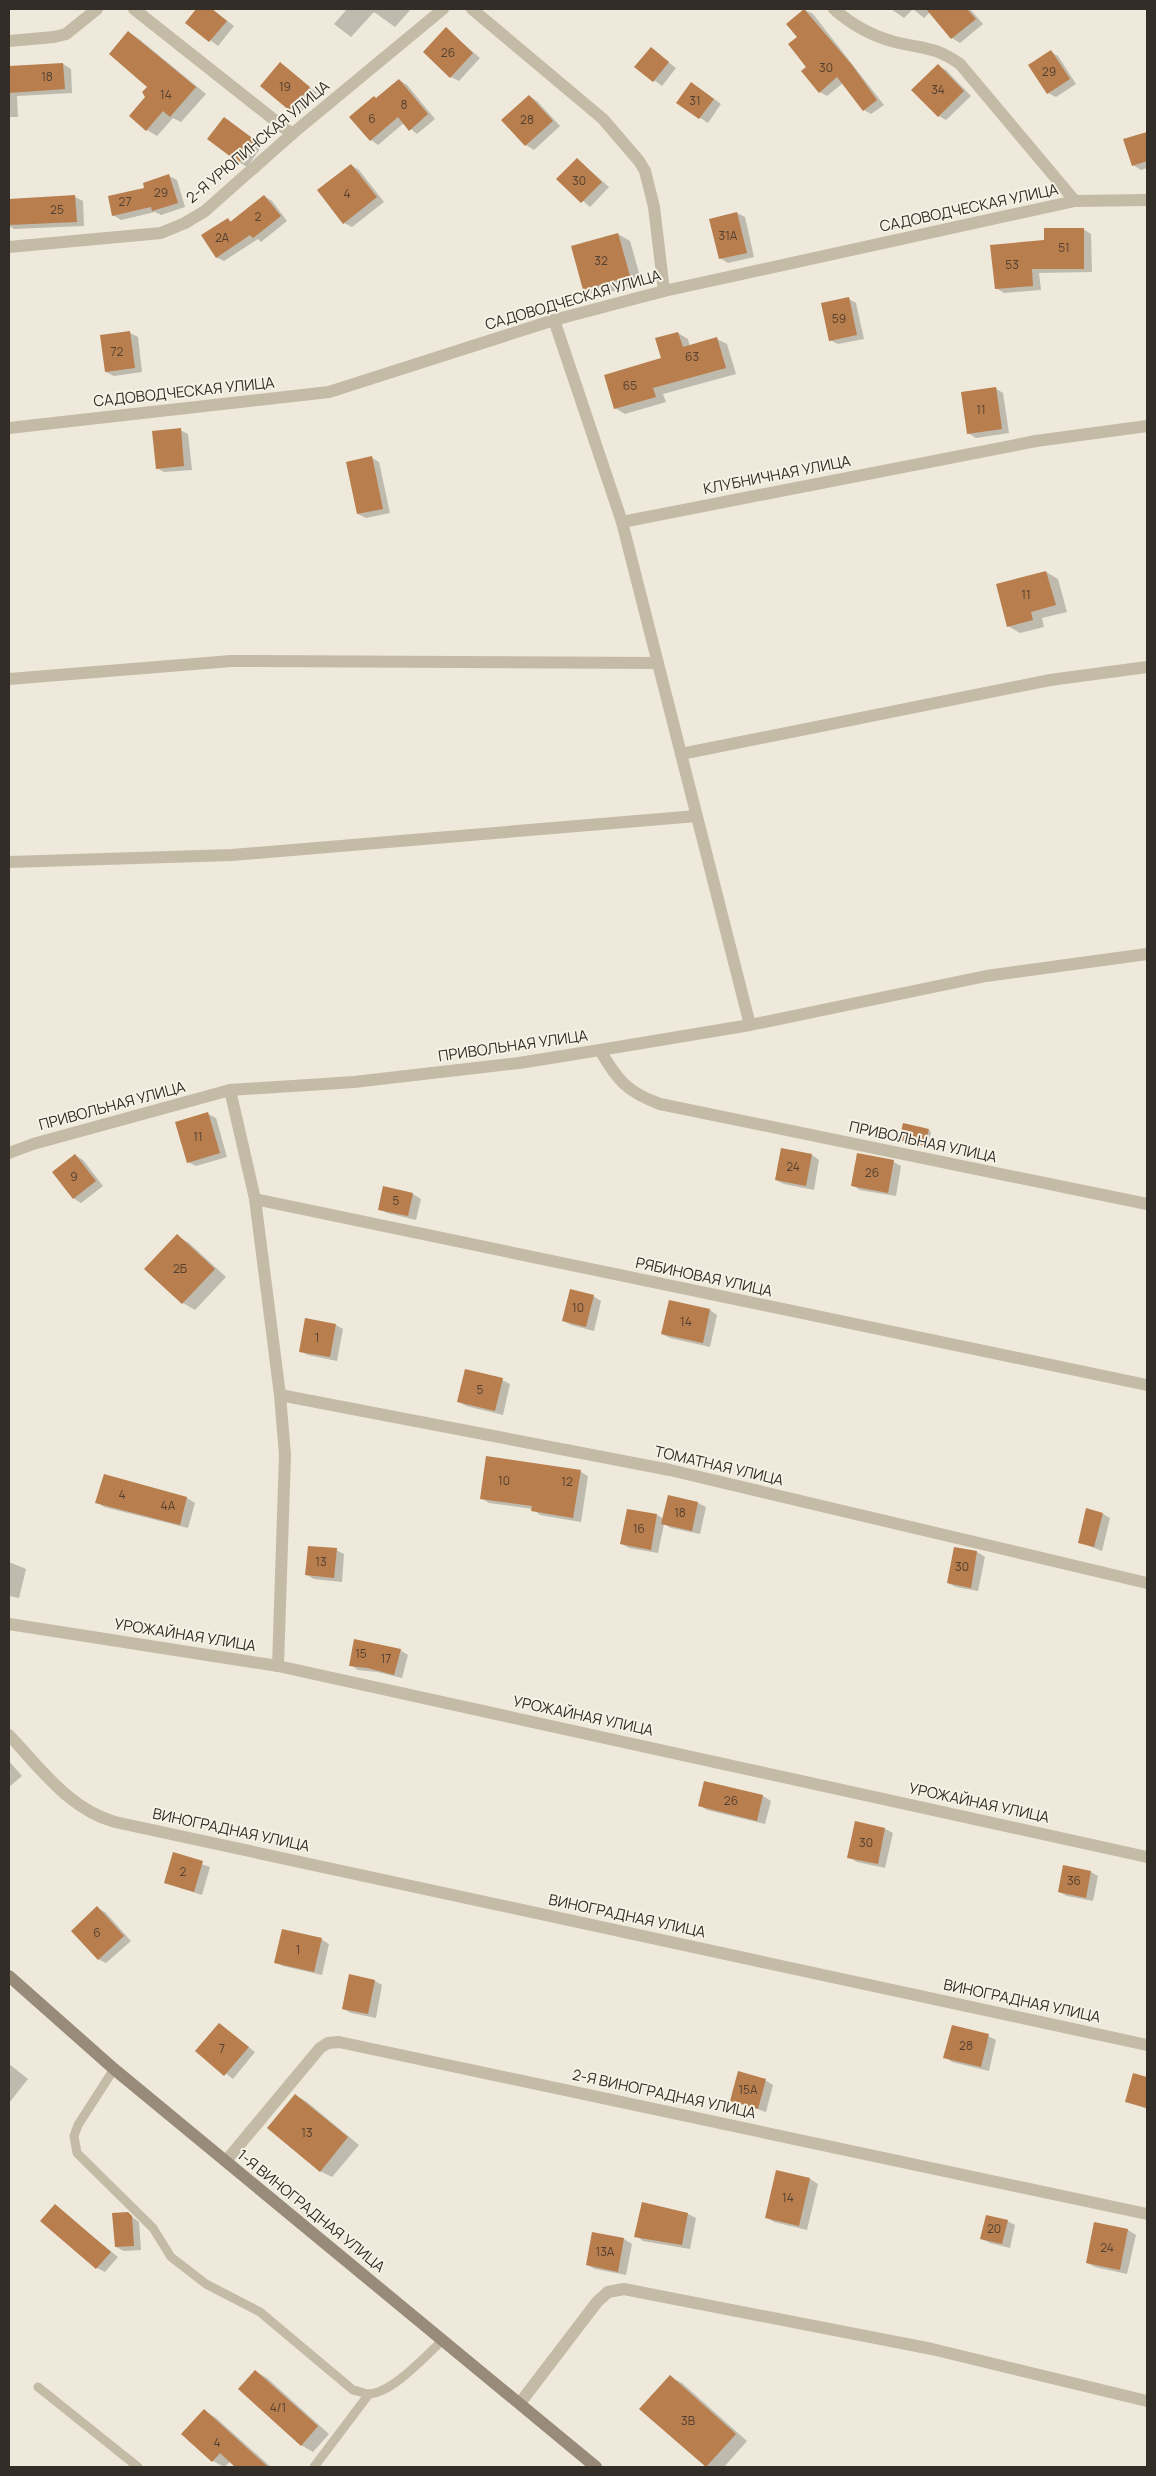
<svg xmlns="http://www.w3.org/2000/svg" width="1156" height="2476" viewBox="0 0 1156 2476" font-family="Manrope,sans-serif">
  <style>
    .shadow { fill: #0003 }
    .building { fill: #b87e4e }
    .lines { fill: none; stroke-linecap: round; stroke-linejoin: round }
    .lane { stroke: #c4bba7; stroke-width: 9 }
    .street { stroke: #c4bba7; stroke-width: 12 }
    .secondary { stroke: #988b79; stroke-width: 12 }
    .labels { text-anchor: middle; stroke-width: 4; stroke-linejoin: round; paint-order: stroke }
    .number-label { font-size: 12px; fill: #544131 }
    .street-label { font-size: 15px; fill: #322d27; stroke: #f6f2e5 }
  </style>
  <rect width="100%" height="100%" fill="#eee9da"/>
  <g class="shadow">
    <polygon points="198,9 212,9 234,26 218,46 187,22"/>
    <polygon points="347,9 411,9 395,27 374,12 351,37 334,24"/>
    <polygon points="891,9 970,9 983,24 960,43 952,38 930,12 924,18 913,9 904,18"/>
    <polygon points="805,10 813,14 884,105 871,114 864,110 843,83 827,96 820,92 808,67 799,37 788,24"/>
    <polygon points="446,29 480,58 459,81 451,77"/>
    <polygon points="129,33 139,39 206,94 181,122 173,118 157,136 147,130 146,97 149,87"/>
    <polygon points="651,49 676,68 662,86 636,67"/>
    <polygon points="1051,52 1058,56 1076,84 1056,97 1048,93"/>
    <polygon points="63,64 71,69 72,93 17,96 18,117 9,117 9,69"/>
    <polygon points="280,64 317,93 299,115 262,86"/>
    <polygon points="938,66 946,70 971,96 946,120 939,116"/>
    <polygon points="399,80 407,85 435,119 417,134 404,123 378,145 371,140 377,99"/>
    <polygon points="699,88 721,104 708,123 678,103"/>
    <polygon points="529,96 537,101 560,126 534,150 526,145 503,120"/>
    <polygon points="225,118 262,146 247,167 239,162"/>
    <polygon points="1147,133 1147,168 1141,170 1133,165 1125,140"/>
    <polygon points="577,159 609,187 590,207 558,179"/>
    <polygon points="351,165 359,170 384,202 352,227 344,223"/>
    <polygon points="169,176 177,180 185,207 161,215 155,212 121,220 113,215 146,188"/>
    <polygon points="264,196 272,201 287,221 261,242 258,239 224,261 216,257 228,219 232,222"/>
    <polygon points="75,197 83,201 84,226 14,229 9,226 9,200"/>
    <polygon points="737,213 745,217 754,257 728,263 720,258"/>
    <polygon points="1083,229 1091,234 1092,272 1039,273 1041,290 1004,293 996,288 1045,242"/>
    <polygon points="618,234 630,241 642,283 596,296 584,289"/>
    <polygon points="849,299 856,303 864,339 838,344 830,340"/>
    <polygon points="130,333 138,337 142,372 114,376 106,372"/>
    <polygon points="678,333 688,339 690,346 717,339 727,344 736,374 663,394 666,402 625,414 615,408 662,359"/>
    <polygon points="995,388 1003,393 1009,433 976,438 968,433"/>
    <polygon points="180,430 188,434 192,470 164,472 157,468"/>
    <polygon points="372,458 379,462 390,513 366,518 358,514"/>
    <polygon points="1046,572 1058,579 1067,612 1042,618 1044,627 1020,633 1008,626"/>
    <polygon points="208,1114 216,1118 227,1157 196,1166 188,1162"/>
    <polygon points="928,1130 931,1132 928,1147 901,1139"/>
    <polygon points="75,1155 83,1160 103,1186 81,1203 73,1198"/>
    <polygon points="812,1155 819,1160 814,1190 784,1184 776,1180"/>
    <polygon points="894,1162 901,1166 896,1196 860,1190 852,1185"/>
    <polygon points="384,1188 413,1194 421,1199 416,1220 387,1213 379,1209"/>
    <polygon points="177,1236 189,1243 226,1277 195,1310 183,1303 146,1269"/>
    <polygon points="593,1296 601,1301 594,1331 571,1325 564,1321"/>
    <polygon points="710,1310 717,1315 710,1347 670,1338 662,1334"/>
    <polygon points="336,1325 343,1329 337,1361 308,1355 300,1351"/>
    <polygon points="502,1380 510,1384 503,1415 466,1406 458,1401"/>
    <polygon points="581,1472 588,1476 581,1522 540,1515 533,1509 489,1503 481,1498"/>
    <polygon points="104,1476 187,1498 195,1503 188,1528 104,1507 97,1502"/>
    <polygon points="698,1503 706,1507 700,1534 671,1528 664,1524 658,1553 629,1548 622,1544 657,1515 664,1519"/>
    <polygon points="1103,1514 1110,1518 1102,1551 1079,1542"/>
    <polygon points="955,1548 977,1552 985,1557 978,1591 956,1587 948,1583"/>
    <polygon points="336,1550 344,1554 342,1582 314,1579 307,1575"/>
    <polygon points="9,1562 26,1569 19,1598 9,1596"/>
    <polygon points="400,1650 408,1655 402,1678 377,1672 358,1670 351,1665"/>
    <polygon points="9,1761 22,1776 9,1787"/>
    <polygon points="705,1782 763,1796 771,1801 765,1824 707,1810 699,1805"/>
    <polygon points="856,1822 885,1829 893,1833 885,1868 857,1862 849,1857"/>
    <polygon points="173,1854 210,1867 202,1895 165,1883"/>
    <polygon points="1091,1872 1098,1876 1093,1901 1067,1896 1059,1892"/>
    <polygon points="97,1908 105,1912 131,1941 106,1963 98,1959"/>
    <polygon points="321,1939 329,1944 322,1975 283,1966 276,1962"/>
    <polygon points="375,1981 382,1985 376,2018 351,2013 343,2009"/>
    <polygon points="220,2024 255,2052 233,2079 197,2051"/>
    <polygon points="988,2036 996,2040 989,2071 952,2062 945,2057"/>
    <polygon points="9,2064 28,2079 9,2103"/>
    <polygon points="1134,2074 1147,2078 1147,2109 1126,2101"/>
    <polygon points="765,2080 773,2085 766,2112 731,2100"/>
    <polygon points="295,2095 307,2102 359,2145 332,2177 320,2171"/>
    <polygon points="777,2171 810,2179 818,2184 807,2230 774,2222 766,2217"/>
    <polygon points="642,2203 688,2214 696,2218 690,2249 643,2241 636,2236"/>
    <polygon points="55,2206 118,2257 105,2272 97,2268"/>
    <polygon points="127,2213 139,2222 141,2250 124,2251 116,2247"/>
    <polygon points="1007,2221 1015,2225 1010,2248 990,2243 982,2239"/>
    <polygon points="1095,2223 1128,2230 1136,2235 1127,2274 1095,2267 1087,2263"/>
    <polygon points="593,2234 624,2239 632,2244 626,2275 595,2269 587,2265"/>
    <polygon points="255,2371 267,2378 329,2434 313,2452 301,2445"/>
    <polygon points="670,2377 682,2383 747,2441 724,2467 707,2467 641,2409"/>
    <polygon points="205,2411 216,2418 271,2467 237,2467 231,2461 224,2467 213,2461"/>
  </g>
  <g class="building">
    <polygon points="196,9 212,9 227,21 209,42 185,23"/>
    <polygon points="804,9 852,65 877,100 863,111 837,77 819,93 801,71 806,67 788,44 797,37 786,24"/>
    <polygon points="926,9 967,9 976,19 951,39"/>
    <polygon points="446,27 473,53 450,78 423,52"/>
    <polygon points="128,31 196,87 170,117 163,111 146,131 129,116 145,97 142,92 147,87 109,54"/>
    <polygon points="651,47 669,62 653,82 634,67"/>
    <polygon points="1051,50 1070,79 1047,94 1028,65"/>
    <polygon points="280,62 310,87 290,111 260,86"/>
    <polygon points="63,63 65,89 9,93 9,66"/>
    <polygon points="938,64 964,91 938,117 911,90"/>
    <polygon points="399,79 428,114 409,131 398,117 370,141 349,117 374,96 376,98"/>
    <polygon points="691,82 714,99 699,119 676,103"/>
    <polygon points="529,95 553,121 525,146 501,120"/>
    <polygon points="224,117 255,140 239,163 207,139"/>
    <polygon points="1147,132 1147,161 1132,166 1123,139"/>
    <polygon points="577,158 602,182 581,203 556,179"/>
    <polygon points="351,164 377,197 343,224 317,190"/>
    <polygon points="169,174 178,203 152,211 151,207 112,216 108,196 144,188 143,183"/>
    <polygon points="75,195 77,222 9,225 9,199"/>
    <polygon points="264,195 281,216 253,238 250,235 216,258 201,235 228,218 230,222"/>
    <polygon points="737,212 747,253 719,259 709,219"/>
    <polygon points="1044,228 1084,228 1084,269 1032,269 1033,286 995,289 990,245 1044,240"/>
    <polygon points="618,233 630,276 583,290 571,246"/>
    <polygon points="849,297 857,335 829,341 821,303"/>
    <polygon points="130,331 135,368 105,372 100,335"/>
    <polygon points="678,332 683,347 717,337 726,368 653,388 656,397 614,409 604,375 661,358 655,338"/>
    <polygon points="996,387 1002,429 967,434 961,392"/>
    <polygon points="181,428 184,466 156,469 152,431"/>
    <polygon points="372,456 383,509 357,514 346,462"/>
    <polygon points="1046,571 1056,605 1031,612 1033,620 1007,627 996,584"/>
    <polygon points="208,1112 220,1153 187,1163 175,1122"/>
    <polygon points="903,1123 929,1129 925,1146 899,1140"/>
    <polygon points="781,1148 812,1154 806,1186 775,1180"/>
    <polygon points="857,1153 894,1160 888,1193 851,1186"/>
    <polygon points="75,1154 96,1181 73,1199 52,1172"/>
    <polygon points="383,1186 413,1193 408,1216 378,1210"/>
    <polygon points="177,1234 215,1269 182,1304 144,1269"/>
    <polygon points="570,1289 594,1295 586,1327 562,1321"/>
    <polygon points="669,1300 710,1309 703,1343 661,1334"/>
    <polygon points="305,1318 336,1324 330,1357 299,1352"/>
    <polygon points="465,1369 503,1378 495,1411 457,1402"/>
    <polygon points="486,1456 581,1470 573,1518 531,1511 532,1506 480,1499"/>
    <polygon points="104,1474 187,1497 180,1525 95,1503"/>
    <polygon points="668,1495 698,1502 692,1531 661,1524"/>
    <polygon points="1086,1508 1103,1513 1094,1547 1078,1543"/>
    <polygon points="627,1509 657,1514 651,1550 620,1544"/>
    <polygon points="308,1546 337,1548 334,1578 305,1575"/>
    <polygon points="954,1547 977,1551 971,1588 947,1583"/>
    <polygon points="354,1639 401,1649 394,1675 368,1668 349,1666"/>
    <polygon points="704,1781 763,1795 757,1821 698,1806"/>
    <polygon points="855,1821 885,1828 878,1864 847,1858"/>
    <polygon points="173,1852 203,1861 194,1892 164,1883"/>
    <polygon points="1063,1865 1091,1871 1086,1898 1058,1892"/>
    <polygon points="97,1906 124,1936 98,1960 71,1931"/>
    <polygon points="282,1929 322,1938 314,1972 274,1963"/>
    <polygon points="349,1974 375,1980 368,2014 342,2009"/>
    <polygon points="219,2023 249,2047 224,2076 195,2051"/>
    <polygon points="952,2025 989,2034 981,2067 943,2058"/>
    <polygon points="738,2071 766,2079 758,2109 730,2101"/>
    <polygon points="1133,2073 1147,2077 1147,2108 1125,2102"/>
    <polygon points="295,2094 348,2137 320,2172 267,2128"/>
    <polygon points="776,2170 810,2178 799,2226 765,2218"/>
    <polygon points="642,2202 688,2213 682,2245 634,2237"/>
    <polygon points="55,2204 111,2252 96,2269 40,2221"/>
    <polygon points="128,2212 132,2216 134,2246 115,2247 112,2213"/>
    <polygon points="986,2215 1008,2220 1002,2244 980,2239"/>
    <polygon points="1094,2222 1128,2229 1120,2270 1086,2263"/>
    <polygon points="592,2232 624,2238 618,2272 586,2265"/>
    <polygon points="255,2370 318,2426 301,2446 238,2389"/>
    <polygon points="670,2375 736,2434 706,2467 639,2409"/>
    <polygon points="204,2409 268,2467 235,2467 220,2453 212,2462 181,2434"/>
  </g>
  <g class="lines">
    <g class="lane">
      <path d="M114,2069L78,2125L74,2136L77,2153L153,2228L171,2257L206,2284L260,2312L353,2390C358,2391 363,2393 368,2394C392,2394 426,2355 443,2340"/>
      <polyline points="38,2387 138,2467"/>
      <polyline points="314,2467 369,2394"/>
    </g>
    <g class="street">
      <polyline points="134,9 292,134"/>
      <polyline points="472,9 603,119 639,161 645,171 654,207 664,291"/>
      <path d="M834,9C852,25 872,36 895,42C924,49 934,46 960,64L1075,201"/>
      <polyline points="9,41 54,37 66,34 97,9"/>
      <polyline points="9,247 161,233 185,223 205,211 292,134 443,9"/>
      <polyline points="554,320 622,522 1036,441 1147,426"/>
      <polyline points="9,428 329,392 554,320 664,291 1075,201 1147,200"/>
      <polyline points="622,522 750,1025"/>
      <polyline points="9,679 231,661 658,663"/>
      <polyline points="681,754 1050,680 1147,667"/>
      <polyline points="9,862 232,855 697,816"/>
      <polyline points="600,1050 750,1025 986,976 1147,954"/>
      <polyline points="230,1090 255,1199 280,1395 285,1455 278,1666"/>
      <path d="M9,1153L33,1144L230,1090L354,1082L519,1063L600,1050C617,1080 627,1092 660,1104L1147,1204"/>
      <polyline points="255,1199 1147,1385"/>
      <polyline points="280,1395 670,1470 1147,1583"/>
      <polyline points="9,1624 278,1666 1147,1857"/>
      <path d="M9,1735C40,1768 69,1809 115,1822L1147,2045"/>
      <polyline points="226,2161 320,2048 328,2043 339,2042 1147,2214"/>
      <polyline points="520,2403 597,2302 608,2292 624,2289 932,2349 1147,2401"/>
    </g>
    <polyline class="secondary" points="9,1976 114,2069 596,2467"/>
  </g>
  <g class="labels">
    <g class="number-label">
      <text x="448" y="57">26</text>
      <text x="826" y="72">30</text>
      <text x="1049" y="76">29</text>
      <text x="47" y="81">18</text>
      <text x="285" y="91">19</text>
      <text x="938" y="94">34</text>
      <text x="166" y="99">14</text>
      <text x="695" y="105">31</text>
      <text x="404" y="109">8</text>
      <text x="372" y="123">6</text>
      <text x="527" y="124">28</text>
      <text x="579" y="185">30</text>
      <text x="161" y="197">29</text>
      <text x="347" y="198">4</text>
      <text x="125" y="206">27</text>
      <text x="57" y="214">25</text>
      <text x="258" y="221">2</text>
      <text x="728" y="240">31А</text>
      <text x="222" y="242">2А</text>
      <text x="1064" y="252">51</text>
      <text x="601" y="265">32</text>
      <text x="1012" y="269">53</text>
      <text x="839" y="323">59</text>
      <text x="117" y="356">72</text>
      <text x="692" y="361">63</text>
      <text x="630" y="390">65</text>
      <text x="981" y="414">11</text>
      <text x="1026" y="599">11</text>
      <text x="198" y="1141">11</text>
      <text x="793" y="1171">24</text>
      <text x="872" y="1177">26</text>
      <text x="74" y="1181">9</text>
      <text x="396" y="1205">5</text>
      <text x="180" y="1273">2Б</text>
      <text x="578" y="1312">10</text>
      <text x="686" y="1326">14</text>
      <text x="317" y="1342">1</text>
      <text x="480" y="1394">5</text>
      <text x="504" y="1485">10</text>
      <text x="567" y="1486">12</text>
      <text x="122" y="1499">4</text>
      <text x="168" y="1510">4А</text>
      <text x="680" y="1517">18</text>
      <text x="639" y="1533">16</text>
      <text x="321" y="1566">13</text>
      <text x="962" y="1571">30</text>
      <text x="361" y="1658">15</text>
      <text x="386" y="1663">17</text>
      <text x="731" y="1805">26</text>
      <text x="866" y="1847">30</text>
      <text x="183" y="1876">2</text>
      <text x="1074" y="1885">36</text>
      <text x="97" y="1937">6</text>
      <text x="298" y="1954">1</text>
      <text x="966" y="2050">28</text>
      <text x="222" y="2053">7</text>
      <text x="748" y="2094">15А</text>
      <text x="307" y="2137">13</text>
      <text x="788" y="2202">14</text>
      <text x="994" y="2233">20</text>
      <text x="1107" y="2252">24</text>
      <text x="605" y="2256">13А</text>
      <text x="278" y="2412">4/1</text>
      <text x="688" y="2425">3В</text>
      <text x="217" y="2447">4</text>
    </g>
    <g class="street-label">
      <text transform="translate(258 142) rotate(-40)" y="5">2-Я УРЮПИНСКАЯ УЛИЦА</text>
      <text transform="translate(969 208) rotate(-12)" y="5">САДОВОДЧЕСКАЯ УЛИЦА</text>
      <text transform="translate(573 300) rotate(-16)" y="5">САДОВОДЧЕСКАЯ УЛИЦА</text>
      <text transform="translate(184 392) rotate(-6)" y="5">САДОВОДЧЕСКАЯ УЛИЦА</text>
      <text transform="translate(777 475) rotate(-11)" y="5">КЛУБНИЧНАЯ УЛИЦА</text>
      <text transform="translate(513 1046) rotate(-8)" y="5">ПРИВОЛЬНАЯ УЛИЦА</text>
      <text transform="translate(112 1106) rotate(-15)" y="5">ПРИВОЛЬНАЯ УЛИЦА</text>
      <text transform="translate(923 1142) rotate(12)" y="5">ПРИВОЛЬНАЯ УЛИЦА</text>
      <text transform="translate(704 1277) rotate(12)" y="5">РЯБИНОВАЯ УЛИЦА</text>
      <text transform="translate(719 1466) rotate(13)" y="5">ТОМАТНАЯ УЛИЦА</text>
      <text transform="translate(185 1635) rotate(9)" y="5">УРОЖАЙНАЯ УЛИЦА</text>
      <text transform="translate(583 1716) rotate(12)" y="5">УРОЖАЙНАЯ УЛИЦА</text>
      <text transform="translate(979 1803) rotate(12)" y="5">УРОЖАЙНАЯ УЛИЦА</text>
      <text transform="translate(231 1830) rotate(12)" y="5">ВИНОГРАДНАЯ УЛИЦА</text>
      <text transform="translate(627 1916) rotate(12)" y="5">ВИНОГРАДНАЯ УЛИЦА</text>
      <text transform="translate(1022 2001) rotate(12)" y="5">ВИНОГРАДНАЯ УЛИЦА</text>
      <text transform="translate(664 2094) rotate(12)" y="5">2-Я ВИНОГРАДНАЯ УЛИЦА</text>
      <text transform="translate(311 2211) rotate(39)" y="5">1-Я ВИНОГРАДНАЯ УЛИЦА</text>
    </g>
  </g>
  <rect width="1156" height="2476" fill="none" stroke="#322d27" stroke-width="20"/>
</svg>
